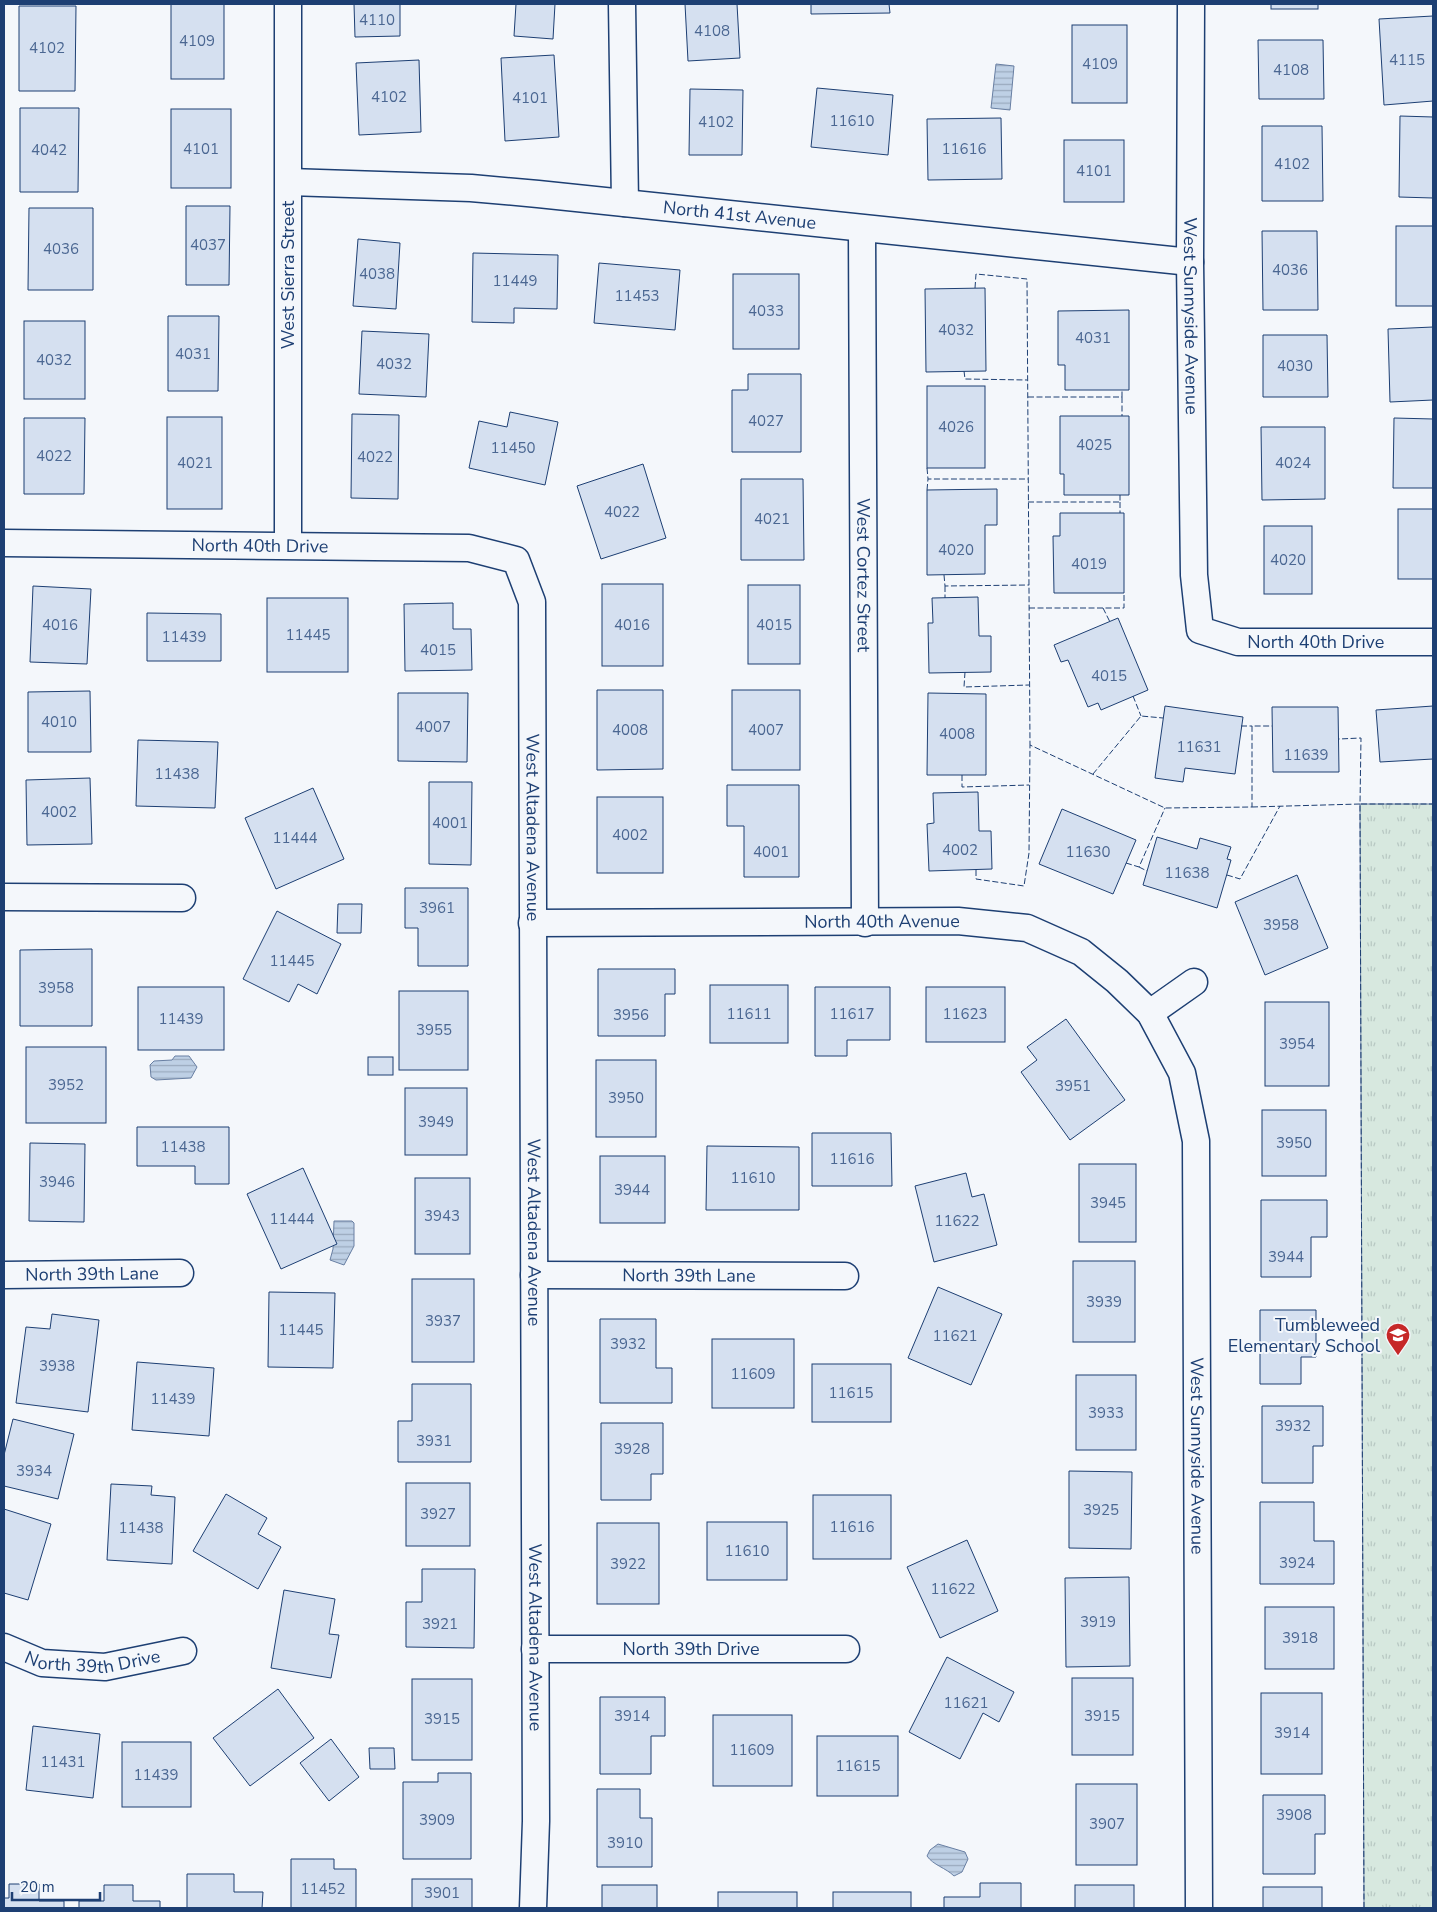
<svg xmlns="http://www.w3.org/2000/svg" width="1437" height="1912" viewBox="0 0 1437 1912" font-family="'Nunito Sans',sans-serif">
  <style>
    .park { fill: url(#park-tufts); stroke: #687fa3 }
    .water { fill: url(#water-rules); stroke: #687fa3 }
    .building { fill: #d5e0f0; stroke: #1d3f73 }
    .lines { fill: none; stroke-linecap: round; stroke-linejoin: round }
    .minor-casing { stroke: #1d3f73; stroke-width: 29 }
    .minor { stroke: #f4f7fb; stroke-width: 26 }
    .fence { stroke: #1d3f73; stroke-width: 1; stroke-dasharray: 6 2.5; stroke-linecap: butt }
    .labels { text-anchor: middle; stroke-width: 4; stroke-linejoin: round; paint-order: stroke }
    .number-label { font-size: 15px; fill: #4b6792 }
    .street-label { font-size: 18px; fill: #1d3f73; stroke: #f4f7fb }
    .poi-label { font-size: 18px; fill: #1d3f73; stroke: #f4f7fb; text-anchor: end }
  </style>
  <defs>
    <pattern id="park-tufts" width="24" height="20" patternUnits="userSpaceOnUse" patternTransform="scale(1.25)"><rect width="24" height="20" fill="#d7e8df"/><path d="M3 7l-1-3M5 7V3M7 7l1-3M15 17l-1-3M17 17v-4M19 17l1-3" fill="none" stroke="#b8c8c3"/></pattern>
    <pattern id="water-rules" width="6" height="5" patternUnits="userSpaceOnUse" patternTransform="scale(1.25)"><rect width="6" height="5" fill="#bed0e5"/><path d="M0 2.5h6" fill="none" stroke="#9aaabe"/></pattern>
  </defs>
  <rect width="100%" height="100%" fill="#f4f7fb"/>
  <polygon class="park" points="1360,804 1433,804 1433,1908 1364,1908"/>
  <g class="water">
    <polygon points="996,64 1014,66 1010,110 991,108"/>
    <polygon points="175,1056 189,1056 197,1067 191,1078 156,1080 151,1077 150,1065 154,1061 172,1060"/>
    <polygon points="334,1221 352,1221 354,1223 354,1246 344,1265 330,1260 333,1249"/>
    <path d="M938,1844L965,1852L968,1859L962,1872L954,1876C946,1868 933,1865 927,1856L930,1850Z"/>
  </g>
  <g class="building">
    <rect x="171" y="4" width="53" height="75"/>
    <polygon points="354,4 400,4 400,36 355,37"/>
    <polygon points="516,4 555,4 553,39 514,36"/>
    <polygon points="685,4 737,4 740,58 688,61"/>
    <polygon points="811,4 889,4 890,13 811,14"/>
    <rect x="1271" y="4" width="47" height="5"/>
    <polygon points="19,6 76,6 75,91 19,91"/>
    <polygon points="1433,16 1433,101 1384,105 1379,19"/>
    <rect x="1072" y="25" width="55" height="78"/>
    <polygon points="1258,40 1323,40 1324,99 1259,99"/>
    <polygon points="554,55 559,137 505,141 501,58"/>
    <polygon points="419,60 421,132 359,135 356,63"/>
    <polygon points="817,88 893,95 888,155 811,147"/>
    <polygon points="690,89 743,90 742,155 689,155"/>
    <polygon points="20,108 79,108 78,192 20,192"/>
    <rect x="171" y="109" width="60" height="79"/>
    <polygon points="1400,116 1433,117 1433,198 1399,197"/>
    <polygon points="1001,118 1002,179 928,180 927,119"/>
    <polygon points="1262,126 1322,126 1323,201 1262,201"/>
    <rect x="1064" y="140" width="60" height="62"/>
    <polygon points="186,206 230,206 229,285 186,285"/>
    <polygon points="29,208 93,208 93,290 28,290"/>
    <rect x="1396" y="226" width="37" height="80"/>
    <polygon points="1262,231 1317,231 1318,310 1263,310"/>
    <polygon points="358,239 400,243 396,309 353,306"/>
    <polygon points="473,253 558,255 557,309 514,308 514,323 472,322"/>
    <polygon points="599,263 680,270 675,330 594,323"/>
    <rect x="733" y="274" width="66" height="75"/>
    <polygon points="985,288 986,371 926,372 925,289"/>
    <polygon points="1129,310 1129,390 1065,390 1065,365 1058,365 1058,311"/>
    <polygon points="168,316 219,316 218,391 168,391"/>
    <rect x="24" y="321" width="61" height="78"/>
    <polygon points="1433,327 1433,400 1390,402 1388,329"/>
    <polygon points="362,331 429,334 426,397 359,394"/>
    <polygon points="1263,335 1327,335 1328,397 1263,397"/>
    <polygon points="748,374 801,374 801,452 732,452 732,390 748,390"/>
    <rect x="927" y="386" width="58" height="82"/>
    <polygon points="510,412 558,422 545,485 469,468 479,421 507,427"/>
    <polygon points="352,414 399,415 398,499 351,498"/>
    <polygon points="1060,416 1129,416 1129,495 1064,495 1064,474 1060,474"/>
    <rect x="167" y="417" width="55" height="92"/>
    <polygon points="24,418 85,418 84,494 24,494"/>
    <polygon points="1394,418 1433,419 1433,488 1393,488"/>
    <polygon points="1261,427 1325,427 1325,499 1262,500"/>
    <polygon points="643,464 666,538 601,559 577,486"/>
    <polygon points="741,479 803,479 804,560 741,560"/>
    <polygon points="997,489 997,525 985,525 985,574 927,575 927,490"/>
    <rect x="1398" y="509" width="35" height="70"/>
    <polygon points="1060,513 1124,513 1124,593 1054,593 1053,536 1060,536"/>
    <rect x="1264" y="526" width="48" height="68"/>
    <rect x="602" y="584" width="61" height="82"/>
    <rect x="748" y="585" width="52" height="79"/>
    <polygon points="33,586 91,589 87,664 30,662"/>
    <polygon points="978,597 979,636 991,636 991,672 929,673 928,623 933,623 932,598"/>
    <rect x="267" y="598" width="81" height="74"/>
    <polygon points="453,603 453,629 471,629 472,670 405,671 404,604"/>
    <polygon points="147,613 221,614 221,661 147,661"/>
    <polygon points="1118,618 1148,690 1101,710 1098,703 1088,707 1068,660 1061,662 1054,645"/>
    <polygon points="597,690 663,690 663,769 597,770"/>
    <rect x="732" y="690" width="68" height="80"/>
    <polygon points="90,691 91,752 28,752 28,692"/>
    <polygon points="398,693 468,693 467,762 398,761"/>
    <polygon points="928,693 986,694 986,775 927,775"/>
    <polygon points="1165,706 1243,717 1235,774 1185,768 1183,782 1155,778"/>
    <polygon points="1433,706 1433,759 1380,762 1376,710"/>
    <polygon points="1272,707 1338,707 1339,772 1273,772"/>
    <polygon points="138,740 218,742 215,808 136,806"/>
    <polygon points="90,778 92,844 27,845 26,780"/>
    <polygon points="429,782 472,782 471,865 429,864"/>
    <polygon points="727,785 799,785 799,877 744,877 744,826 727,826"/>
    <polygon points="313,788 344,859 276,889 245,818"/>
    <polygon points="978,792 979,831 991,831 992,869 929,871 927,824 934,823 933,793"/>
    <rect x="597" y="797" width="66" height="76"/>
    <polygon points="1062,809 1136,840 1113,894 1039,864"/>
    <polygon points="1157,837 1197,849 1200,838 1231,847 1227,859 1231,860 1217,908 1143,885"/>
    <polygon points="1297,875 1328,948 1265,975 1235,902"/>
    <polygon points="405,888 468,888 468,966 418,966 418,928 405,928"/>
    <polygon points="338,904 362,904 361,933 337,933"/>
    <polygon points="277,911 341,944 317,994 298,984 289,1002 243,979"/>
    <polygon points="92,949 92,1026 20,1026 20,950"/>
    <polygon points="598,969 675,969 675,994 665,994 665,1036 598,1036"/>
    <rect x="710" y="985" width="78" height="58"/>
    <rect x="138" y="987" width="86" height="63"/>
    <polygon points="815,987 890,987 890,1040 847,1040 847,1056 815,1056"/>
    <rect x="926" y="987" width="79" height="55"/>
    <rect x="399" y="991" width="69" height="79"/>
    <rect x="1265" y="1002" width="64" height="84"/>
    <polygon points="1066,1019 1125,1100 1070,1140 1021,1072 1037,1060 1027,1047"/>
    <rect x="26" y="1047" width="80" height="76"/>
    <rect x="368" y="1057" width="25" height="18"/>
    <rect x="596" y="1060" width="60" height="77"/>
    <rect x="405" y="1088" width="62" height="67"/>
    <rect x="1262" y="1110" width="64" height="66"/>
    <polygon points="137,1127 229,1127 229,1184 195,1184 195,1166 137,1166"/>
    <polygon points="812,1133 891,1133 892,1186 812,1186"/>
    <polygon points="30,1143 85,1144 84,1222 29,1221"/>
    <polygon points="707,1146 799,1147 799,1210 706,1210"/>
    <rect x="600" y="1156" width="65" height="67"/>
    <rect x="1079" y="1164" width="57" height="78"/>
    <polygon points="303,1168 337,1244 281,1269 247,1194"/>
    <polygon points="966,1173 972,1197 984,1194 997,1245 934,1262 915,1186"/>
    <rect x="415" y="1178" width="55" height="76"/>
    <polygon points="1261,1200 1327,1200 1327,1237 1311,1237 1311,1277 1261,1277"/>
    <rect x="1073" y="1261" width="62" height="81"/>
    <rect x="412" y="1279" width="62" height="83"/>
    <polygon points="938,1287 1002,1314 971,1385 908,1358"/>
    <polygon points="269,1292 335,1293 333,1368 268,1367"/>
    <polygon points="1260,1310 1316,1310 1316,1357 1301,1357 1301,1384 1260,1384"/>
    <polygon points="52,1314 99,1320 88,1412 16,1403 26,1327 50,1329"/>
    <polygon points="600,1319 656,1319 656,1368 672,1368 672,1403 600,1403"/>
    <rect x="712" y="1339" width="82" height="69"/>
    <polygon points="137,1362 214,1368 209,1436 132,1430"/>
    <rect x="812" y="1364" width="79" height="58"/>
    <rect x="1076" y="1375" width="60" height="75"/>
    <polygon points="412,1384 471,1384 471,1462 398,1462 398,1421 412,1421"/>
    <polygon points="1262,1406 1323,1406 1323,1446 1313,1446 1313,1483 1262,1483"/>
    <polygon points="13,1419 74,1434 58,1499 4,1486 4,1455"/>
    <polygon points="601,1423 663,1423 663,1474 651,1474 651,1500 601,1500"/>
    <polygon points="1069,1471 1132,1472 1131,1549 1069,1548"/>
    <rect x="406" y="1483" width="64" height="63"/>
    <polygon points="111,1484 152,1486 151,1495 175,1497 172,1564 107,1560"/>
    <polygon points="226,1494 267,1518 258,1534 281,1547 258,1589 193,1551"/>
    <rect x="813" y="1495" width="78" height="64"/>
    <polygon points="1260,1502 1314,1502 1314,1541 1334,1541 1334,1584 1260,1584"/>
    <polygon points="4,1509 51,1524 28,1600 4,1593"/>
    <rect x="707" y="1522" width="80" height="58"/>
    <rect x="597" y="1523" width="62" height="81"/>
    <polygon points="967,1540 998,1611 940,1638 907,1567"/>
    <polygon points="422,1569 475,1569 474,1648 406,1647 406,1602 422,1602"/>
    <polygon points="1129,1577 1130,1666 1066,1667 1065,1578"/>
    <polygon points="284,1590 335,1599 329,1634 339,1635 331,1678 271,1668"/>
    <rect x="1265" y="1607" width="69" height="62"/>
    <polygon points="947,1657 1014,1692 999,1722 983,1713 960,1759 909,1732"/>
    <rect x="1072" y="1678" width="61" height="77"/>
    <rect x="412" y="1679" width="60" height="81"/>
    <polygon points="278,1689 314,1738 250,1786 213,1738"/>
    <rect x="1261" y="1693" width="61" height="81"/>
    <polygon points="600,1697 665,1697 665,1736 651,1736 651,1774 600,1774"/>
    <rect x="713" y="1715" width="79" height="71"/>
    <polygon points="33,1726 100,1734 93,1798 26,1790"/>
    <rect x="817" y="1736" width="81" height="60"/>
    <polygon points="331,1739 359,1777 329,1801 300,1763"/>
    <rect x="122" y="1742" width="69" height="65"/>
    <polygon points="369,1748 394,1748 395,1769 370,1769"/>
    <polygon points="438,1773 471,1773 471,1859 403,1859 403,1782 438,1782"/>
    <rect x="1076" y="1784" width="61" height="81"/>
    <polygon points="597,1789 640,1789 640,1818 652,1818 652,1867 597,1867"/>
    <polygon points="1263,1795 1325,1795 1325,1834 1315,1834 1315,1874 1263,1874"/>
    <polygon points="291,1859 334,1859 334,1869 356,1869 356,1908 291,1908"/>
    <polygon points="187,1874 234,1874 234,1892 263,1892 262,1908 187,1908"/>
    <rect x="412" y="1879" width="60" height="29"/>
    <polygon points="980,1883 1021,1883 1021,1908 944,1908 944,1897 980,1897"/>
    <polygon points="9,1884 39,1884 39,1901 64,1901 64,1908 4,1908 4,1898 9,1898"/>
    <polygon points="104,1885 133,1885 133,1901 160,1901 160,1908 79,1908 79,1901 104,1901"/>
    <rect x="602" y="1885" width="55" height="23"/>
    <rect x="1075" y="1885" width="59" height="23"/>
    <rect x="1263" y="1887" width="59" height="21"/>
    <rect x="718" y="1892" width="79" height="16"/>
    <rect x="833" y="1892" width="78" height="16"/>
  </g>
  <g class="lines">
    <defs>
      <g id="minor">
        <polyline points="288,4 288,545"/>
        <polyline points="622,4 625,203"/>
        <path id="s1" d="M1191,4L1190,262L1194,575L1200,630L1238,642H1433"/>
        <path id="s2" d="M289,182L471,188L538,194L1190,262"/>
        <path id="s3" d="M862,229L865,923"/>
        <path id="s4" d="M4,543L469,548L516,560L532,602L536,1821L533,1908"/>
        <polyline points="4,897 182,898"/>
        <path id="s5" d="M532,923L958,921L1027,928L1081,952L1117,981L1150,1013L1182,1073L1196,1141L1199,1908"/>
        <polyline points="1150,1013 1194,982"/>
        <path id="s6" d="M4,1275L180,1273"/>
        <path id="s7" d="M534,1275L845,1276"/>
        <path id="s8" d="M4,1647L42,1663L105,1667L183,1651"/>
        <path id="s9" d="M535,1649H846"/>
      </g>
    </defs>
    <use href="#minor" class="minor-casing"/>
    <use href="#minor" class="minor"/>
    <g class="fence">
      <polyline points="975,288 976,274 1027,279 1030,745"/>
      <polyline points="964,371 965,379 1027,380"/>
      <polyline points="1028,397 1122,397 1122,390"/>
      <polyline points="1122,397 1122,416"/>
      <polyline points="927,468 928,479 1028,479"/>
      <polyline points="927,490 928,479"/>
      <polyline points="1028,502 1120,502 1120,495"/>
      <polyline points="1120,502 1120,513"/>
      <polyline points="944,575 945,586 1029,585"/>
      <polyline points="945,586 945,598"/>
      <polyline points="1029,608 1124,608 1124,593"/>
      <polyline points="1103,608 1110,622"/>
      <polyline points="965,672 964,687 1029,685"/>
      <polyline points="1133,696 1141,716"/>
      <polyline points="1241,726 1252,726"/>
      <polyline points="1093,774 1141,716 1163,718"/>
      <polyline points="962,775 962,787 1029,785"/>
      <polyline points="1252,807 1360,804 1361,738 1339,739"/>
      <polyline points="1126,863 1139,867 1165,808"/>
      <polyline points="1139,867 1147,871"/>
      <polyline points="976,870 976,879 1024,886 1029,853 1030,745 1165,808 1252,807 1252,726 1272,726"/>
      <polyline points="1227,875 1240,879 1280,806"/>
      <polyline points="1364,1908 1360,804 1433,804"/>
    </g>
  </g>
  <defs>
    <symbol id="school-pin" viewBox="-11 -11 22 30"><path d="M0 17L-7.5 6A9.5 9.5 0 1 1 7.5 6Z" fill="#c62828" stroke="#f4f7fb"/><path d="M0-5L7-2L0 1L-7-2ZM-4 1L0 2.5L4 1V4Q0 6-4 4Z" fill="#fff"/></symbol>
  </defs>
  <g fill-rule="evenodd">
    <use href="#school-pin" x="1384" y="1321" width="28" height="38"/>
  </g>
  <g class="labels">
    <g class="number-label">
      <text x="377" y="25">4110</text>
      <text x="712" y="36">4108</text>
      <text x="197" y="46">4109</text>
      <text x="47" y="53">4102</text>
      <text x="1407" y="65">4115</text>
      <text x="1100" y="69">4109</text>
      <text x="1291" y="75">4108</text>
      <text x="389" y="102">4102</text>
      <text x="530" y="103">4101</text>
      <text x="852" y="126">11610</text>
      <text x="716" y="127">4102</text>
      <text x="201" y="154">4101</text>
      <text x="964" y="154">11616</text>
      <text x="49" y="155">4042</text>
      <text x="1292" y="169">4102</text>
      <text x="1094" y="176">4101</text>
      <text x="208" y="250">4037</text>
      <text x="61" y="254">4036</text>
      <text x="1290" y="275">4036</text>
      <text x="377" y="279">4038</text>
      <text x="515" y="286">11449</text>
      <text x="637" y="301">11453</text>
      <text x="766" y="316">4033</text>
      <text x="956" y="335">4032</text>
      <text x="1093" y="343">4031</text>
      <text x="193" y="359">4031</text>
      <text x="54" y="365">4032</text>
      <text x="394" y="369">4032</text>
      <text x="1295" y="371">4030</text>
      <text x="766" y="426">4027</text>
      <text x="956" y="432">4026</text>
      <text x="1094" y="450">4025</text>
      <text x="513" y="453">11450</text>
      <text x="54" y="461">4022</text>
      <text x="375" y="462">4022</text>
      <text x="195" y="468">4021</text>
      <text x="1293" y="468">4024</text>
      <text x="622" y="517">4022</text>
      <text x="772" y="524">4021</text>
      <text x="956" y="555">4020</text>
      <text x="1288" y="565">4020</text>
      <text x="1089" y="569">4019</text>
      <text x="60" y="630">4016</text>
      <text x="632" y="630">4016</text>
      <text x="774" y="630">4015</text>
      <text x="308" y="640">11445</text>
      <text x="184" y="642">11439</text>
      <text x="438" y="655">4015</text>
      <text x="1109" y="681">4015</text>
      <text x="59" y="727">4010</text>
      <text x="433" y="732">4007</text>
      <text x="630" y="735">4008</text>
      <text x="766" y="735">4007</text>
      <text x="957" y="739">4008</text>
      <text x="1199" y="752">11631</text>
      <text x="1306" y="760">11639</text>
      <text x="177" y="779">11438</text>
      <text x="59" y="817">4002</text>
      <text x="450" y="828">4001</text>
      <text x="630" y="840">4002</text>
      <text x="295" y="843">11444</text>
      <text x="960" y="855">4002</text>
      <text x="771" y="857">4001</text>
      <text x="1088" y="857">11630</text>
      <text x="1187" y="878">11638</text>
      <text x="437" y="913">3961</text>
      <text x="1281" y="930">3958</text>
      <text x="292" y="966">11445</text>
      <text x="56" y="993">3958</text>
      <text x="749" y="1019">11611</text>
      <text x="852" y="1019">11617</text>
      <text x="965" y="1019">11623</text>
      <text x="631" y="1020">3956</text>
      <text x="181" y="1024">11439</text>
      <text x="434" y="1035">3955</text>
      <text x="1297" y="1049">3954</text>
      <text x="66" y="1090">3952</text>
      <text x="1073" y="1091">3951</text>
      <text x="626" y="1103">3950</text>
      <text x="436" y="1127">3949</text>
      <text x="1294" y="1148">3950</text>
      <text x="183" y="1152">11438</text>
      <text x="852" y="1164">11616</text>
      <text x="753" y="1183">11610</text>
      <text x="57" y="1187">3946</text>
      <text x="632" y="1195">3944</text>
      <text x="1108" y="1208">3945</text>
      <text x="442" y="1221">3943</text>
      <text x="292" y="1224">11444</text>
      <text x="957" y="1226">11622</text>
      <text x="1286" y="1262">3944</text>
      <text x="1104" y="1307">3939</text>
      <text x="443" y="1326">3937</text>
      <text x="301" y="1335">11445</text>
      <text x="955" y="1341">11621</text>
      <text x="628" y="1349">3932</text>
      <text x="57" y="1371">3938</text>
      <text x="753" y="1379">11609</text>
      <text x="851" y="1398">11615</text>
      <text x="173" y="1404">11439</text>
      <text x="1106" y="1418">3933</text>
      <text x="1293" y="1431">3932</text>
      <text x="434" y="1446">3931</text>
      <text x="632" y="1454">3928</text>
      <text x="34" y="1476">3934</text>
      <text x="1101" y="1515">3925</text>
      <text x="438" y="1519">3927</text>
      <text x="852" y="1532">11616</text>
      <text x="141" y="1533">11438</text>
      <text x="747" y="1556">11610</text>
      <text x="1297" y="1568">3924</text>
      <text x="628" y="1569">3922</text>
      <text x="953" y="1594">11622</text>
      <text x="1098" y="1627">3919</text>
      <text x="440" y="1629">3921</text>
      <text x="1300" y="1643">3918</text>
      <text x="966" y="1708">11621</text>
      <text x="632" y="1721">3914</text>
      <text x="1102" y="1721">3915</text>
      <text x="442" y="1724">3915</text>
      <text x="1292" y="1738">3914</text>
      <text x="752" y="1755">11609</text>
      <text x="63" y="1767">11431</text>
      <text x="858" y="1771">11615</text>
      <text x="156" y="1780">11439</text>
      <text x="1294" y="1820">3908</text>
      <text x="437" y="1825">3909</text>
      <text x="1107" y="1829">3907</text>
      <text x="625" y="1848">3910</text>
      <text x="323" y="1894">11452</text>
      <text x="442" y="1898">3901</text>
    </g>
    <g class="street-label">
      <text dy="6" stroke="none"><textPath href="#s2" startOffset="452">North 41st Avenue</textPath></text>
      <text transform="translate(288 275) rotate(-90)" y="6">West Sierra Street</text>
      <text dy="6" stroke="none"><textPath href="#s1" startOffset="312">West Sunnyside Avenue</textPath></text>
      <text dy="6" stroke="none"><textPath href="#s4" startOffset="256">North 40th Drive</textPath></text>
      <text dy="6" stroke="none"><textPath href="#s3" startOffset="346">West Cortez Street</textPath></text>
      <text dy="6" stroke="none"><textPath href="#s1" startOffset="744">North 40th Drive</textPath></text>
      <text dy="6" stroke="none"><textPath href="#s4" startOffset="784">West Altadena Avenue</textPath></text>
      <text dy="6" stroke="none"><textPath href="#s5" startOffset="350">North 40th Avenue</textPath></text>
      <text dy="6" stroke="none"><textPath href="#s4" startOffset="1189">West Altadena Avenue</textPath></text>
      <text dy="6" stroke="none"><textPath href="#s6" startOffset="88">North 39th Lane</textPath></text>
      <text dy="6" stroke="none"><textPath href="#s7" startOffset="155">North 39th Lane</textPath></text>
      <text dy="6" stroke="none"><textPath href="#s5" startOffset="1099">West Sunnyside Avenue</textPath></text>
      <text dy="6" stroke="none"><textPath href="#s4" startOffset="1594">West Altadena Avenue</textPath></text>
      <text dy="6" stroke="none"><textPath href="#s9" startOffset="156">North 39th Drive</textPath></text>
      <text dy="6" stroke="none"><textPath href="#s8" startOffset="92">North 39th Drive</textPath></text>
    </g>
    <g class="poi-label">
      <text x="1380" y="1331">Tumbleweed<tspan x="1380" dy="21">Elementary School</tspan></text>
    </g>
  </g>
  <rect width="1437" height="1912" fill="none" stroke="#1d3f73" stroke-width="10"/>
  <path d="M12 1892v8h88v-8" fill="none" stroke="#1d3f73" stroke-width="2.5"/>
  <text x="20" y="1892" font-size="15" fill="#1d3f73" stroke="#f4f7fb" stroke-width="4" paint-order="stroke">20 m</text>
</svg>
